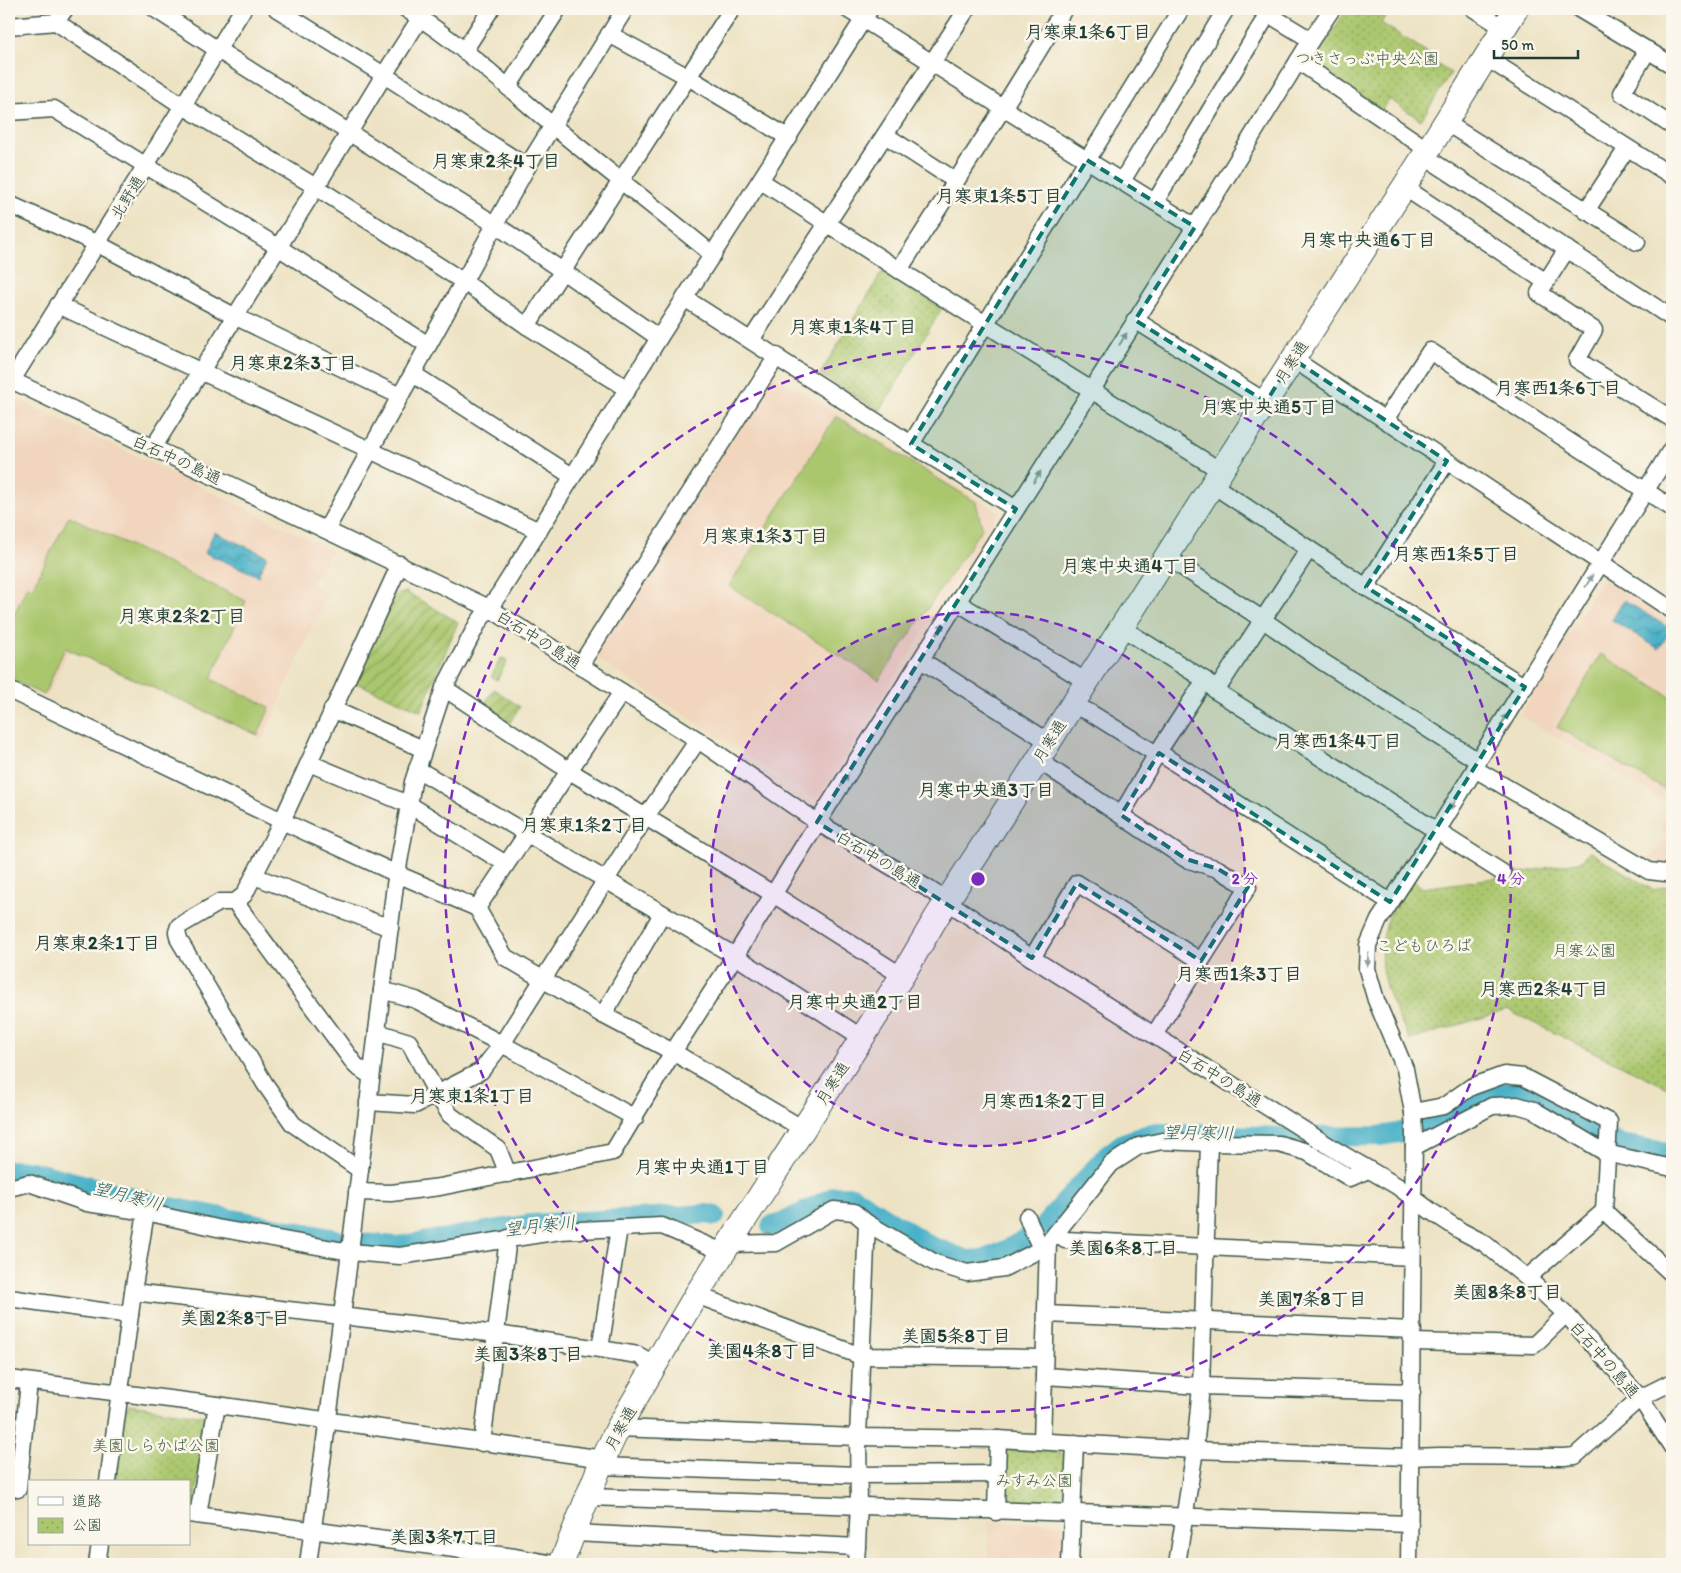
<svg xmlns="http://www.w3.org/2000/svg" width="1681" height="1573" viewBox="0 0 1681 1573" font-family="Itim,'Klee One',sans-serif">
  <style>
    .built { fill: #f1d5bd }
    .park { fill: url(#park-dots); stroke: #658251 }
    .garden { fill: url(#garden-furrows); stroke: #658251 }
    .pitch { fill: #abc76e; stroke: #658251 }
    .water { fill: url(#water-waves); stroke: #34777e }
    .lines { fill: none; stroke-linecap: round; stroke-linejoin: round }
    .river { stroke: #49b1c8; stroke-width: 20 }
    .minor-casing { stroke: #3e564a; stroke-width: 19 }
    .highway-casing { stroke: #3e564a; stroke-width: 26 }
    .minor { stroke: #fff; stroke-width: 16 }
    .highway { stroke: #fff; stroke-width: 24 }
    .oneway { fill: #8f9e9a }
    .marked { fill: #0f766e; fill-opacity: 0.2; stroke: #0f766e; stroke-width: 4; stroke-dasharray: 10 6; stroke-linejoin: round }
    .ring { fill: none; stroke: #7b2cbf; stroke-width: 2.5; stroke-dasharray: 9 6 }
    .labels { text-anchor: middle; stroke-width: 5; stroke-linejoin: round; paint-order: stroke }
    .park-label { font-size: 16px; fill: #426042; stroke: #fbf7ec }
    .street-label { font-size: 16px; fill: #1f3d34; stroke: #fbf7ec }
    .neighbourhood-label { font-size: 18px; font-weight: bold; fill: #1f3d34; stroke: #fbf7ec }
    .water-label { font-size: 18px; font-style: italic; fill: #2c6060; stroke: #fbf7ec }
    .centre { fill: #7b2cbf; stroke: #fbf7ec; stroke-width: 2.5 }
    .ring-label { font-size: 15px; text-anchor: middle; font-weight: bold; fill: #7b2cbf; stroke: #fbf7ec; stroke-width: 5; stroke-linejoin: round; paint-order: stroke }
  </style>
  <defs>
    <pattern id="park-dots" width="8" height="8" patternUnits="userSpaceOnUse" patternTransform="scale(1.25)"><rect width="8" height="8" fill="#abc76e"/><path d="M2 2h.1M6 6h.1" fill="none" stroke="#8ba35b" stroke-width="1.8" stroke-linecap="round"/></pattern>
    <pattern id="garden-furrows" width="10" height="10" patternUnits="userSpaceOnUse" patternTransform="scale(1.25)"><rect width="10" height="10" fill="#abc76e"/><path d="M-1 1l2-2M0 10L10 0M9 11l2-2" fill="none" stroke="#8ba35b"/></pattern>
    <pattern id="water-waves" width="16" height="10" patternUnits="userSpaceOnUse" patternTransform="scale(1.25)"><rect width="16" height="10" fill="#49b1c8"/><path d="M0 5q4-4 8 0t8 0" fill="none" stroke="#3c91a3"/></pattern>
  </defs>
  <rect width="100%" height="100%" fill="#fbf7ec"/>
  <filter id="ink" filterUnits="userSpaceOnUse"><feTurbulence type="fractalNoise" baseFrequency=".02" numOctaves="2"/><feDisplacementMap in="SourceGraphic" scale="10" xChannelSelector="R" yChannelSelector="G"/><feConvolveMatrix kernelMatrix="1 2 1 2 8 2 1 2 1" color-interpolation-filters="sRGB"/></filter>
  <filter id="wash" filterUnits="userSpaceOnUse"><feTurbulence type="fractalNoise" baseFrequency=".0096" numOctaves="4" result="noise"/><feDisplacementMap in="SourceGraphic" scale="20" xChannelSelector="R" yChannelSelector="G"/><feGaussianBlur stdDeviation="1.12" result="paint"/><feColorMatrix in="noise" values="0 0 0 0 0 0 0 0 0 0 0 0 0 0 0 0 0 1.4 0 .05"/><feComposite in="paint" operator="in"/></filter>
  <g filter="url(#wash)">
    <rect width="100%" height="100%" fill="#ede3c4"/>
    <g class="built">
      <polygon points="773,375 999,512 817,800 594,657"/>
      <polygon points="19,400 332,550 310,584 327,593 263,739 69,651 47,698 9,681 9,416"/>
      <polygon points="1604,576 1672,621 1672,806 1520,715"/>
      <polygon points="1672,809 1672,864 1668,865 1649,860 1669,836 1660,827"/>
      <polygon points="988,1521 1066,1523 1064,1564 989,1564"/>
    </g>
    <g class="park">
      <polygon points="1347,9 1373,9 1385,17 1381,23 1433,56 1431,61 1451,73 1421,120 1389,99 1381,111 1313,62"/>
      <polygon points="882,272 942,308 880,411 820,374"/>
      <path d="M1589,851L1653,890L1672,885V1090L1507,1010L1410,1040C1393,1006 1376,977 1383,938C1385,930 1387,920 1391,912C1397,901 1405,891 1412,880L1423,888L1494,878L1582,861Z"/>
      <polygon points="129,1405 206,1416 194,1510 189,1512 189,1482 114,1482 126,1409"/>
      <polygon points="1006,1449 1061,1453 1066,1457 1063,1507 1006,1507 1001,1500"/>
    </g>
    <g class="garden">
      <polygon points="406,592 458,622 421,711 354,682 395,595"/>
      <polygon points="501,658 507,661 497,680 491,677"/>
      <polygon points="494,689 520,707 509,724 483,706"/>
    </g>
    <g class="pitch">
      <polygon points="836,416 976,502 982,528 879,680 729,586"/>
      <polygon points="69,516 246,601 211,679 270,707 258,735 65,648 44,695 9,679 9,626 27,586 32,588"/>
      <polygon points="1601,654 1672,698 1672,794 1557,727"/>
    </g>
    <g class="water">
      <polygon points="214,532 267,556 258,576 205,553"/>
      <polygon points="1624,600 1671,629 1659,649 1612,620"/>
    </g>
    <g class="lines">
      <g class="river">
        <polyline points="9,1170 32,1171 166,1206 336,1239"/>
        <polyline points="771,1226 780,1224 835,1196 852,1196 929,1245 967,1260 985,1259 1002,1252 1038,1232 1105,1157 1123,1143 1152,1133 1189,1133 1283,1137 1379,1136 1398,1133 1435,1123 1486,1094 1519,1091 1551,1104 1595,1131 1621,1144 1672,1153"/>
        <polyline points="365,1243 396,1246 530,1224 707,1214 715,1216"/>
      </g>
    </g>
  </g>
  <g filter="url(#ink)">
    <g class="lines">
      <defs>
        <g id="minor">
          <polyline points="155,9 218,50 496,225 659,338"/>
          <polyline points="277,9 384,75 527,167"/>
          <path d="M406,9C459,42 505,85 552,125C605,169 660,211 713,255"/>
          <polyline points="847,9 1003,108 1195,227"/>
          <polyline points="1260,9 1311,40"/>
          <polyline points="1474,9 1504,28"/>
          <polyline points="1579,9 1672,65"/>
          <polyline points="56,22 65,9"/>
          <polyline points="9,26 56,22 183,106 316,187 464,282 527,326 628,389"/>
          <polyline points="609,34 688,77 789,138"/>
          <polyline points="1648,50 1622,93 1672,126"/>
          <polyline points="464,51 491,9"/>
          <polyline points="1485,57 1672,176"/>
          <polyline points="1298,61 1428,150"/>
          <polyline points="508,87 558,9"/>
          <polyline points="9,112 54,109 278,247 428,345"/>
          <polyline points="1445,122 1637,242"/>
          <polyline points="885,135 956,181"/>
          <polyline points="1424,156 1672,318"/>
          <polyline points="761,181 899,270 1221,471"/>
          <polyline points="1122,181 1226,9"/>
          <polyline points="1404,187 1546,282 1567,249"/>
          <polyline points="1155,202 1268,14"/>
          <polyline points="9,204 98,244 234,316 400,396"/>
          <polyline points="1586,211 1627,148"/>
          <polyline points="899,270 1003,108 1064,9"/>
          <polyline points="1546,282 1539,293 1594,330 1577,360 1672,419"/>
          <polyline points="686,299 911,444 1016,509"/>
          <polyline points="58,305 370,450 539,531"/>
          <polyline points="1135,320 1266,402"/>
          <polyline points="527,326 732,9"/>
          <polyline points="751,340 967,9"/>
          <polyline points="1293,359 1672,610"/>
          <polyline points="413,374 572,476"/>
          <polyline points="9,379 489,608 698,740 817,822 927,888 1032,958 1337,1151 1397,1186 1432,1212 1461,1231 1484,1243 1527,1278 1566,1314 1640,1398 1672,1447"/>
          <polyline points="9,385 243,9"/>
          <polyline points="1385,420 1430,351 1672,508"/>
          <polyline points="911,444 1181,9"/>
          <polyline points="153,448 316,187 384,75 426,9"/>
          <polyline points="1213,485 1366,587 1525,687"/>
          <polyline points="326,530 527,167 625,9"/>
          <polyline points="1167,557 1259,617 1323,662 1478,761"/>
          <polyline points="1366,587 1447,461"/>
          <polyline points="957,602 1087,682"/>
          <polyline points="1122,628 1205,680 1216,691 1503,873"/>
          <polyline points="921,660 1049,742"/>
          <polyline points="581,664 777,356"/>
          <polyline points="444,688 568,770 773,894 902,976"/>
          <polyline points="9,690 282,821 397,874 477,908 505,957 603,1015 673,1052 803,1129"/>
          <polyline points="1216,691 1309,549"/>
          <polyline points="1072,705 1089,712 1158,755"/>
          <polyline points="332,709 423,749"/>
          <polyline points="1158,752 1390,902"/>
          <polyline points="1038,760 1186,859 1218,869 1248,887 1154,1035"/>
          <polyline points="309,763 410,805 506,864"/>
          <polyline points="417,769 735,956 861,1037"/>
          <polyline points="1475,769 1649,871 1666,873 1672,872"/>
          <polyline points="1121,815 1158,752 1205,680"/>
          <polyline points="254,876 390,928"/>
          <polyline points="235,902 356,1066 371,1076"/>
          <polyline points="477,908 622,692"/>
          <polyline points="1032,958 1077,883 1201,961"/>
          <polyline points="382,990 416,1000 502,1044 635,1118"/>
          <polyline points="603,1015 662,914"/>
          <polyline points="377,1032 409,1042 437,1094 450,1115 498,1149 508,1174"/>
          <polyline points="368,1102 415,1105 481,1071 502,1044 645,818 698,740"/>
          <polyline points="1413,1112 1444,1106 1471,1087 1504,1075 1523,1077 1609,1122 1604,1211 1527,1278"/>
          <polyline points="1414,1147 1492,1106 1517,1105 1534,1110 1606,1153 1672,1168"/>
          <polyline points="360,1170 293,1124 265,1084 179,940 177,932 179,926 220,902 235,902 244,895 282,821 400,564"/>
          <polyline points="9,1188 29,1183 87,1203 146,1212 217,1228 350,1252 400,1256 560,1231 662,1226 723,1252"/>
          <polyline points="357,1192 391,1193 440,1187 613,1152 673,1052 735,956 828,806 1228,175 1311,40 1332,9"/>
          <polyline points="1604,1211 1672,1274"/>
          <polyline points="1027,1217 1041,1249"/>
          <polyline points="1056,1233 1065,1240 1412,1257"/>
          <polyline points="728,1244 776,1243 834,1210 854,1212 867,1223 935,1263 967,1273 1004,1268 1041,1249 1048,1243 1111,1164 1139,1146 1162,1141 1209,1143 1279,1144 1307,1152 1350,1178 1368,1170"/>
          <polyline points="133,1292 497,1334 600,1349 638,1355 656,1365"/>
          <polyline points="696,1295 861,1356 1044,1358"/>
          <polyline points="9,1298 130,1315"/>
          <polyline points="1046,1314 1413,1330"/>
          <polyline points="1413,1342 1534,1345 1566,1314"/>
          <polyline points="600,1349 619,1228"/>
          <polyline points="1044,1376 1201,1386 1412,1392"/>
          <polyline points="9,1379 217,1405 604,1459"/>
          <polyline points="618,1428 858,1437 998,1439 1195,1450 1409,1457 1440,1456 1564,1457 1575,1456 1640,1398 1672,1382"/>
          <polyline points="1042,1441 1048,1243"/>
          <polyline points="482,1443 508,1238"/>
          <polyline points="600,1466 858,1475 997,1474"/>
          <polyline points="108,1482 133,1292 146,1212"/>
          <polyline points="18,1489 29,1382"/>
          <polyline points="588,1497 1410,1524"/>
          <polyline points="996,1512 998,1439"/>
          <polyline points="189,1514 515,1557 554,1564"/>
          <polyline points="198,1515 217,1405"/>
          <polyline points="574,1533 857,1547"/>
          <polyline points="97,1564 100,1544"/>
          <polyline points="308,1564 342,1316 395,885 413,782 444,688 478,623 500,593 659,338 870,9"/>
          <polyline points="856,1564 859,1505 858,1437 867,1223"/>
          <polyline points="1070,1564 1075,1443"/>
          <polyline points="1177,1564 1195,1450 1201,1386 1209,1143"/>
          <polyline points="1409,1564 1414,1135 1413,1112 1405,1069 1376,1000 1367,969 1368,945 1379,920 1437,831 1475,769 1478,761 1672,448"/>
        </g>
        <polyline id="highway" points="561,1564 600,1466 618,1428 696,1295 902,976 936,918 1038,760 1072,705 1221,471 1428,150 1516,9"/>
      </defs>
      <use href="#minor" class="minor-casing"/>
      <use href="#highway" class="highway-casing"/>
      <use href="#minor" class="minor"/>
      <use href="#highway" class="highway"/>
    </g>
    <defs><path id="oneway-solid" d="M-6-.8H1V-3.2L6.5 0L1 3.2V.8H-6Z" transform="scale(1.25)"/></defs>
    <g class="oneway">
      <use href="#oneway-solid" transform="translate(1123 339) rotate(-58)"/>
      <use href="#oneway-solid" transform="translate(1037 477) rotate(-57)"/>
      <use href="#oneway-solid" transform="translate(1589 581) rotate(-59)"/>
      <use href="#oneway-solid" transform="translate(940 629) rotate(-58)"/>
      <use href="#oneway-solid" transform="translate(1504 720) rotate(-58)"/>
      <use href="#oneway-solid" transform="translate(844 781) rotate(-57)"/>
      <use href="#oneway-solid" transform="translate(1454 803) rotate(121)"/>
      <use href="#oneway-solid" transform="translate(1368 959) rotate(93)"/>
    </g>
  </g>
  <path class="marked" d="M1087,160L1195,227L1135,320L1266,402L1293,359L1447,461L1366,587L1525,687L1390,902L1159,753L1121,815L1186,859L1218,869L1248,887L1201,961L1077,883L1032,958L817,822L1016,509L911,444Z"/>
  <circle cx="978" cy="879" r="267" fill="#7b2cbf" fill-opacity=".12"/>
  <g class="ring">
    <circle cx="978" cy="879" r="267"/>
    <circle cx="978" cy="879" r="533"/>
  </g>
  <g class="labels">
    <g class="park-label">
      <text x="1367" y="64">つきさっぷ中央公園</text>
      <text x="1424" y="951">こどもひろば</text>
      <text x="1584" y="956">月寒公園</text>
      <text x="156" y="1451">美園しらかば公園</text>
      <text x="1034" y="1486">みすみ公園</text>
    </g>
    <g class="street-label">
      <text transform="translate(127 197) rotate(-58)" y="6">北野通</text>
      <text transform="translate(1291 362) rotate(-58)" y="6">月寒通</text>
      <text transform="translate(177 459) rotate(25)" y="6">白石中の島通</text>
      <text transform="translate(539 639) rotate(32)" y="6">白石中の島通</text>
      <text transform="translate(1049 741) rotate(-58)" y="6">月寒通</text>
      <text transform="translate(879 859) rotate(31)" y="6">白石中の島通</text>
      <text transform="translate(1220 1077) rotate(32)" y="6">白石中の島通</text>
      <text transform="translate(832 1083) rotate(-58)" y="6">月寒通</text>
      <text transform="translate(1605 1359) rotate(49)" y="6">白石中の島通</text>
      <text transform="translate(620 1428) rotate(-61)" y="6">月寒通</text>
    </g>
    <g class="neighbourhood-label">
      <text x="1088" y="38">月寒東1条6丁目</text>
      <text x="496" y="167">月寒東2条4丁目</text>
      <text x="999" y="202">月寒東1条5丁目</text>
      <text x="1368" y="246">月寒中央通6丁目</text>
      <text x="853" y="333">月寒東1条4丁目</text>
      <text x="293" y="369">月寒東2条3丁目</text>
      <text x="1558" y="394">月寒西1条6丁目</text>
      <text x="1269" y="413">月寒中央通5丁目</text>
      <text x="765" y="542">月寒東1条3丁目</text>
      <text x="1456" y="560">月寒西1条5丁目</text>
      <text x="1130" y="572">月寒中央通4丁目</text>
      <text x="182" y="622">月寒東2条2丁目</text>
      <text x="1338" y="747">月寒西1条4丁目</text>
      <text x="986" y="796">月寒中央通3丁目</text>
      <text x="584" y="831">月寒東1条2丁目</text>
      <text x="97" y="949">月寒東2条1丁目</text>
      <text x="1239" y="980">月寒西1条3丁目</text>
      <text x="1544" y="995">月寒西2条4丁目</text>
      <text x="855" y="1008">月寒中央通2丁目</text>
      <text x="472" y="1102">月寒東1条1丁目</text>
      <text x="1044" y="1107">月寒西1条2丁目</text>
      <text x="702" y="1173">月寒中央通1丁目</text>
      <text x="1123" y="1254">美園6条8丁目</text>
      <text x="1507" y="1298">美園8条8丁目</text>
      <text x="1312" y="1305">美園7条8丁目</text>
      <text x="235" y="1324">美園2条8丁目</text>
      <text x="956" y="1342">美園5条8丁目</text>
      <text x="762" y="1357">美園4条8丁目</text>
      <text x="528" y="1360">美園3条8丁目</text>
      <text x="444" y="1543">美園3条7丁目</text>
    </g>
    <g class="water-label">
      <text transform="translate(1198 1133) rotate(1)" y="6">望月寒川</text>
      <text transform="translate(128 1196) rotate(14)" y="6">望月寒川</text>
      <text transform="translate(540 1226) rotate(-6)" y="6">望月寒川</text>
    </g>
  </g>
  <circle cx="978" cy="879" r="8" class="centre"/>
  <g class="ring-label">
    <text x="1245" y="884">2 分</text>
    <text x="1511" y="884">4 分</text>
  </g>
  <rect width="1681" height="1573" fill="none" stroke="#fbf7ec" stroke-width="30"/>
  <rect x="28" y="1480" width="162" height="65" fill="#fbf7ec" stroke="#a3ada2"/>
  <rect x="38" y="1497" width="25" height="8" fill="#ffffff" stroke="#a3ada2"/>
  <text x="72" y="1506" font-size="15" fill="#1f3d34">道路</text>
  <rect x="38" y="1518" width="25" height="15" fill="url(#park-dots)" stroke="#a3ada2"/>
  <text x="72" y="1530" font-size="15" fill="#1f3d34">公園</text>
  <path d="M1494 50v8h84v-8" fill="none" stroke="#1f3d34" stroke-width="2.5"/>
  <text x="1501" y="50" font-size="15" fill="#1f3d34" stroke="#fbf7ec" stroke-width="4" paint-order="stroke">50 m</text>
</svg>
